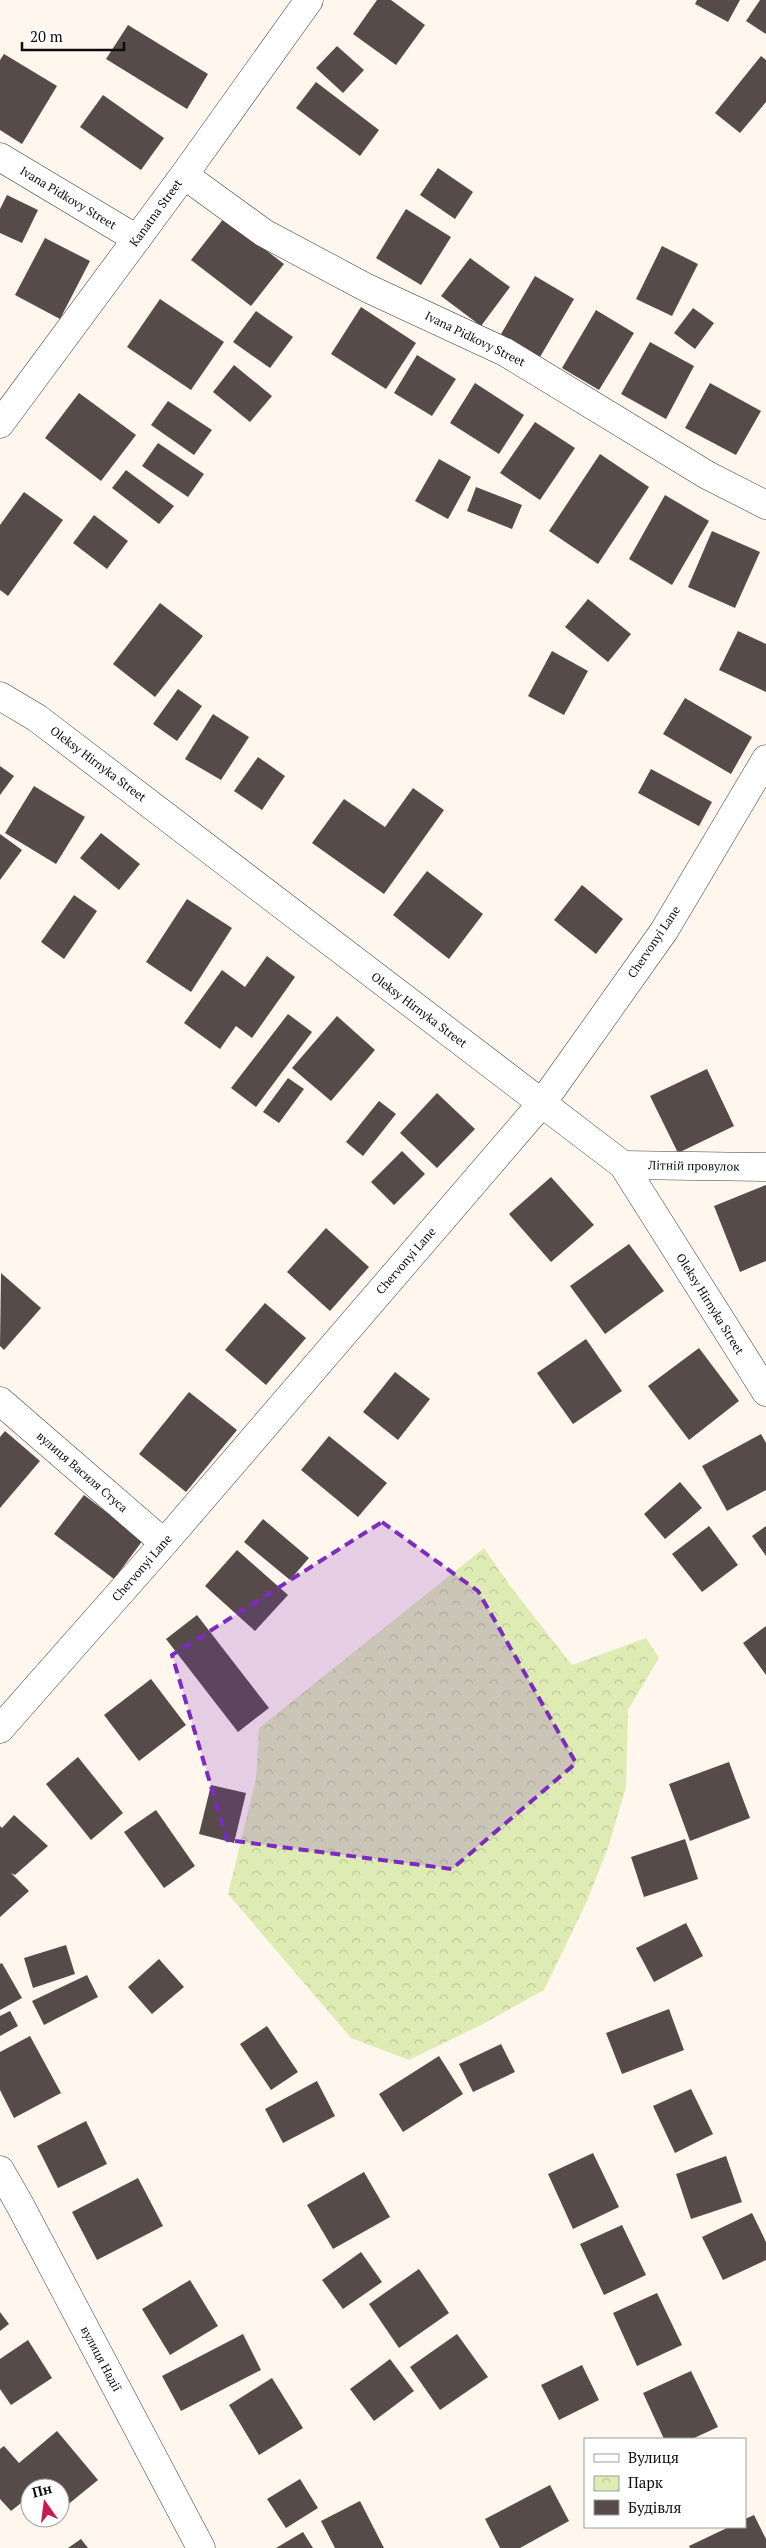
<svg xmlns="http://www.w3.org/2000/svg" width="766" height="2548" viewBox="0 0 766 2548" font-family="'PT Serif',serif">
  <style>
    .park { fill: url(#park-crowns) }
    .building { fill: #564b49 }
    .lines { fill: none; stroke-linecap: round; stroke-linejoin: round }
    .street-casing { stroke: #404040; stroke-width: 29 }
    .street { stroke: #fff; stroke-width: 28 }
    .marked { fill: #7b2cbf; fill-opacity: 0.2; stroke: #7b2cbf; stroke-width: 4; stroke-dasharray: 10 6; stroke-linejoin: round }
    .labels { text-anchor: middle; stroke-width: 5; stroke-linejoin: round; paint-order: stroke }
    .street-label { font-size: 12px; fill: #0d0d0d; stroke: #fff }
  </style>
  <defs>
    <pattern id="park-crowns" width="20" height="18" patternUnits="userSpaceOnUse" patternTransform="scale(1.25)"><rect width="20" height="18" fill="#deecb4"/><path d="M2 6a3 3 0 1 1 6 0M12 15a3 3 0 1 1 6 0" fill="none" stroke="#bdc99a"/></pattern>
  </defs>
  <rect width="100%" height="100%" fill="#fff7ed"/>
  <polygon class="park" points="484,1548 511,1587 572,1665 646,1638 659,1658 628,1710 626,1787 609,1845 587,1901 544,1990 481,2025 409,2060 351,2038 228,1894 256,1779 259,1728"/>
  <g class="building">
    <polygon points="377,0 391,0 425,25 396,65 353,34"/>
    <polygon points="697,0 740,0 728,22 695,4"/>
    <polygon points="760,0 766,0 766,34 746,21"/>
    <polygon points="128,25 208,74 187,109 106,59"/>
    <polygon points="337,46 364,70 343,93 316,68"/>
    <polygon points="4,54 57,86 22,144 0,130 0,60"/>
    <polygon points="761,56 766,60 766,102 740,133 715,113"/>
    <polygon points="316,82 379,130 360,156 296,108"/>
    <polygon points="103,95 164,138 141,170 80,127"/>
    <polygon points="438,168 473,192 455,219 420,195"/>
    <polygon points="7,195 38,210 22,243 0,233 0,209"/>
    <polygon points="406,209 451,237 421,285 376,258"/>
    <polygon points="224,218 284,264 251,306 191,260"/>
    <polygon points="45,238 90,261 60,319 15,295"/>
    <polygon points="662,246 698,264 672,316 636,299"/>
    <polygon points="470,258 510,287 481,326 441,296"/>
    <polygon points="535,276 574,299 540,357 501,334"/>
    <polygon points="160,299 224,342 191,390 127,347"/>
    <polygon points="361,307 416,343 386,389 331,354"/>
    <polygon points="693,308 714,323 695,349 674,333"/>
    <polygon points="596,310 634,333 599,390 562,368"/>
    <polygon points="256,311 293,337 270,368 233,342"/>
    <polygon points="650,342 694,366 666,419 621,394"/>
    <polygon points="417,355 456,379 432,416 394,393"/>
    <polygon points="234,365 272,396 250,422 213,392"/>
    <polygon points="475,383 524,415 499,454 450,423"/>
    <polygon points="710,383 761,411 736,455 685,428"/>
    <polygon points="79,393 136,435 101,481 45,438"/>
    <polygon points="168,401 212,430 194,455 151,425"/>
    <polygon points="535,422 575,448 540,500 500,473"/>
    <polygon points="158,443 204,474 188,497 142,466"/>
    <polygon points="600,454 649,487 598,564 549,531"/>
    <polygon points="439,459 471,477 448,519 415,501"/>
    <polygon points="126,470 174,506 159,524 112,488"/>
    <polygon points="476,487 522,505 512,529 467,511"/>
    <polygon points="24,492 63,520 8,596 0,590 0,525"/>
    <polygon points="665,495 709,521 672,585 629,559"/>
    <polygon points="94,515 128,541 107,569 73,543"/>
    <polygon points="712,531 760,552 735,608 688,587"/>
    <polygon points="588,599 631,634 608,662 565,627"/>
    <polygon points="160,603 203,636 155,697 113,664"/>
    <polygon points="738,631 766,644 766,692 719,670"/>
    <polygon points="552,651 588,671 564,715 528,696"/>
    <polygon points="178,689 202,706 177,741 153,724"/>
    <polygon points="685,698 752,737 731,774 663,734"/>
    <polygon points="213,714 249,737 221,780 185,759"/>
    <polygon points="258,757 285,776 262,810 234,791"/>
    <polygon points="0,766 14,776 0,795"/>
    <polygon points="651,769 712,802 699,826 638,793"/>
    <polygon points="34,786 85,817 56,864 5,833"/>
    <polygon points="413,788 444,810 384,894 312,843 344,799 385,827"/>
    <polygon points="101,833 140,864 119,890 80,858"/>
    <polygon points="0,834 22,850 0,880"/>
    <polygon points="427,871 483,914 449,959 393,915"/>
    <polygon points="582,885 623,919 596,954 554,920"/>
    <polygon points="74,895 97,911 64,959 41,942"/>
    <polygon points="187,899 232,928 191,992 146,962"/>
    <polygon points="267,956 295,977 252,1038 236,1026 220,1049 184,1023 222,970 245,987"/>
    <polygon points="288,1014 312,1032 256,1107 231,1088"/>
    <polygon points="337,1016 375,1050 331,1101 292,1068"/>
    <polygon points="707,1069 734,1126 678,1153 650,1096"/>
    <polygon points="288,1078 304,1089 279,1123 263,1112"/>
    <polygon points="437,1093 475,1129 437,1168 400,1133"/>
    <polygon points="379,1101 396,1114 363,1156 346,1142"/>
    <polygon points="402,1151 425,1174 394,1205 371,1182"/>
    <polygon points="551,1177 594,1225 551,1262 509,1214"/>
    <polygon points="766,1185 766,1261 740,1272 714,1206"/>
    <polygon points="326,1228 369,1267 330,1311 287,1272"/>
    <polygon points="629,1244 664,1291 605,1334 570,1286"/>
    <polygon points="1,1273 41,1308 4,1350 0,1346"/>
    <polygon points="265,1303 306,1338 266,1385 225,1350"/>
    <polygon points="586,1339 622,1391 573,1424 537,1373"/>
    <polygon points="699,1348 739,1401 689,1440 648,1386"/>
    <polygon points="395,1372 430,1399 398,1440 363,1412"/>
    <polygon points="189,1392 237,1430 186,1492 139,1454"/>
    <polygon points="5,1431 40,1461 0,1508 0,1437"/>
    <polygon points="761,1434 766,1443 766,1490 727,1511 702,1466"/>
    <polygon points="329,1436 387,1483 358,1517 301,1470"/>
    <polygon points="680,1482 702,1508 665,1539 644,1514"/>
    <polygon points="84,1495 143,1540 114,1579 54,1534"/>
    <polygon points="263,1519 309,1558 290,1580 244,1542"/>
    <polygon points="709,1526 738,1565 702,1592 672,1554"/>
    <polygon points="766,1526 766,1556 752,1536"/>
    <polygon points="237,1550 288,1595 255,1631 205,1586"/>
    <polygon points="197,1615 269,1708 238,1732 166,1639"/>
    <polygon points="766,1626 766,1675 743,1643"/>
    <polygon points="151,1679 186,1725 139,1761 104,1715"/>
    <polygon points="78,1757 123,1813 91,1840 46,1784"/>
    <polygon points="729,1762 750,1818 690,1841 669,1784"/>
    <polygon points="211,1785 246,1793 234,1843 199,1834"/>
    <polygon points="156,1810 195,1866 164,1888 124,1832"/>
    <polygon points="14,1815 48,1846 15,1875 11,1873 29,1891 0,1917 0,1826 2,1828"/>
    <polygon points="685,1839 698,1879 644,1897 631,1857"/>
    <polygon points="686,1923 703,1956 654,1982 636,1948"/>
    <polygon points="66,1945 75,1974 33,1988 24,1958"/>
    <polygon points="159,1959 184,1987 152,2014 128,1987"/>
    <polygon points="2,1963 22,1998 0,2010 0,1964"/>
    <polygon points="87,1975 98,1997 44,2025 32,2001"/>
    <polygon points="669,2009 684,2050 622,2074 606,2033"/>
    <polygon points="10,2011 18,2026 0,2036 0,2016"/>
    <polygon points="267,2026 298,2072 271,2090 240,2044"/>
    <polygon points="30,2036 61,2093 14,2118 0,2090 0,2052"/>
    <polygon points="501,2044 515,2072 473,2092 459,2064"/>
    <polygon points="439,2056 463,2094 403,2132 379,2094"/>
    <polygon points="317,2081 335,2116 283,2143 265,2109"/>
    <polygon points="691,2089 713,2134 675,2153 653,2106"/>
    <polygon points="86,2121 107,2164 58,2188 37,2146"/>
    <polygon points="593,2153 619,2207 573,2229 548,2174"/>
    <polygon points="726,2156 742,2202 691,2219 676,2174"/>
    <polygon points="364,2172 390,2217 333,2249 307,2205"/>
    <polygon points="138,2178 163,2226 97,2260 72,2212"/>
    <polygon points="752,2213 766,2242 766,2260 723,2280 702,2237"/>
    <polygon points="622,2225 646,2275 604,2295 580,2244"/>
    <polygon points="361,2252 382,2282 343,2309 322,2280"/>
    <polygon points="419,2269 449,2313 399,2348 369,2304"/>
    <polygon points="190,2280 218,2326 170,2355 142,2309"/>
    <polygon points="657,2293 682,2345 637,2366 613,2313"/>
    <polygon points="0,2312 9,2324 0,2331"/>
    <polygon points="243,2334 261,2370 181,2411 162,2376"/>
    <polygon points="457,2334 488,2377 440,2410 410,2367"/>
    <polygon points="28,2340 52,2378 11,2405 0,2389 0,2359"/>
    <polygon points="390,2359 414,2391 374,2421 350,2389"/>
    <polygon points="582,2365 599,2400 559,2420 541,2385"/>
    <polygon points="691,2371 718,2427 692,2439 664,2439 643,2393"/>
    <polygon points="272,2378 303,2428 259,2455 229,2405"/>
    <polygon points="57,2431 98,2480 60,2511 60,2488 40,2487 30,2488 30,2496 11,2511 0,2499 0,2449 4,2446 19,2463"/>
    <polygon points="300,2479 318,2508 286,2528 267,2499"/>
    <polygon points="550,2485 569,2521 520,2548 500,2548 485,2519"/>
    <polygon points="360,2501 384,2548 335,2548 321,2521"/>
    <polygon points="754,2515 766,2539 766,2548 690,2548 689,2546 729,2527 745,2527 745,2519"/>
    <polygon points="303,2532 313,2548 276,2548"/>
    <polygon points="81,2539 88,2548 68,2548"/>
  </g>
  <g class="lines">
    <defs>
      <g id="street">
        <polyline points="0,157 137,239"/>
        <polyline points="184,175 264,233 367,288 505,352 707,475 766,505"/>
        <polyline points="0,424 184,175 309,0"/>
        <polyline points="0,696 37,718 623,1165 766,1392"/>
        <polyline points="623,1165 766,1167"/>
        <polyline points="0,1401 164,1543"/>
        <polyline points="0,1729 164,1543 542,1103 664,931 766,759"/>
        <polyline points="0,2170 20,2205 201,2548"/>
      </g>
    </defs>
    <use href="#street" class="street-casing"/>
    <use href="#street" class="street"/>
  </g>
  <path class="marked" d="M382,1522L478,1591L576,1763L452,1869L227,1840L172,1655Z"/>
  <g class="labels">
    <g class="street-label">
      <text transform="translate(68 198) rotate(31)" y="4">Ivana Pidkovy Street</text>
      <text transform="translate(156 213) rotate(-54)" y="4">Kanatna Street</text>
      <text transform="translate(475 339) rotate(26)" y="4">Ivana Pidkovy Street</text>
      <text transform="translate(98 764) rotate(37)" y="4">Oleksy Hirnyka Street</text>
      <text transform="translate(654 942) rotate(-56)" y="4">Chervonyi Lane</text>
      <text transform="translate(419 1010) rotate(37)" y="4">Oleksy Hirnyka Street</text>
      <text transform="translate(694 1166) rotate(1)" y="4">Літній провулок</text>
      <text transform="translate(406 1261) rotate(-49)" y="4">Chervonyi Lane</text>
      <text transform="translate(710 1304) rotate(58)" y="4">Oleksy Hirnyka Street</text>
      <text transform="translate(82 1472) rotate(41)" y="4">вулиця Василя Стуса</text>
      <text transform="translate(142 1568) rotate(-49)" y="4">Chervonyi Lane</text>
      <text transform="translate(101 2359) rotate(62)" y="4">вулиця Надії</text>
    </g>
  </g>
  <rect x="584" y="2438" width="162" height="90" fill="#ffffff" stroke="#9e9e9e"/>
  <rect x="594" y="2454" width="25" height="8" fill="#ffffff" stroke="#9e9e9e"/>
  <text x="628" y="2463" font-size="15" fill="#0d0d0d">Вулиця</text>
  <rect x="594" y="2476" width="25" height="15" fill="url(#park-crowns)" stroke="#9e9e9e"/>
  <text x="628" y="2488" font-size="15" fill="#0d0d0d">Парк</text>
  <rect x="594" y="2500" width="25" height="15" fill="#564b49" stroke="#9e9e9e"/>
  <text x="628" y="2513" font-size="15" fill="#0d0d0d">Будівля</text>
  <g transform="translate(45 2503) rotate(346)"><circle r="24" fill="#ffffff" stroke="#9e9e9e"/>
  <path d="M0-4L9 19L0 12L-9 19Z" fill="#c61c4c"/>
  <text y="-8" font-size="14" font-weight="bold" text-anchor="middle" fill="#0d0d0d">Пн</text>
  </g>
  <path d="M22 42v8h102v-8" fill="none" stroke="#0d0d0d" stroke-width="2.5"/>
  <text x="30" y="42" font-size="15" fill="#0d0d0d" stroke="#ffffff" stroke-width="4" paint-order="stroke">20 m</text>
</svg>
